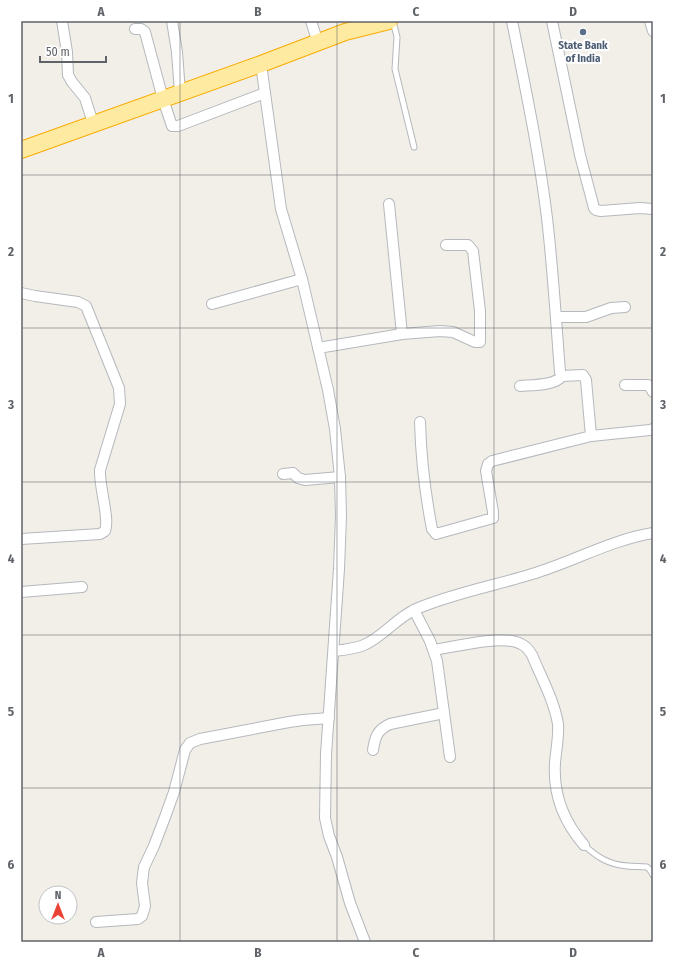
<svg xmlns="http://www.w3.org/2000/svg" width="674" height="963" viewBox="0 0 674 963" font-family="'Fira Sans Condensed',sans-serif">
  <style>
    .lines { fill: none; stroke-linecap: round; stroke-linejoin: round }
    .service-casing { stroke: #b5b8bc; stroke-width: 7 }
    .minor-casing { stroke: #b5b8bc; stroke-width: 12 }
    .trunk-casing { stroke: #f9ab00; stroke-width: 18 }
    .service { stroke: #fff; stroke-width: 5 }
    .minor { stroke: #fff; stroke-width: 10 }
    .trunk { stroke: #feeaa1; stroke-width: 16 }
    .grid { fill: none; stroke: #5f6368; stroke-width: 1; stroke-opacity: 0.55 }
    .service-dot { fill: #5c6f8a; stroke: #fff; stroke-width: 1.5 }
    .labels { text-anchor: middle; stroke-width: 4; stroke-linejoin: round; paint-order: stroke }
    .service-label { font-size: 11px; font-weight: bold; fill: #4e5e75; stroke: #fff }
    .neatline { fill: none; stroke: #5f6368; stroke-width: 1.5 }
    .grid-label { font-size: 13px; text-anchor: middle; font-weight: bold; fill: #5f6368 }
  </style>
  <rect width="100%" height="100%" fill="#f1efe8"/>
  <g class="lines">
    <defs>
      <g id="service">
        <polyline points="393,21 397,37 395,69 414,147"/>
        <path d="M584,845C597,857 609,865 628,866C634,867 640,866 647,867L650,870L653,875"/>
      </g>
      <g id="minor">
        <polyline points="62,21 67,52 68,75 72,82 85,98 93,123"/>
        <polyline points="172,21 177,52 180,93"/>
        <polyline points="311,21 318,43"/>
        <polyline points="552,21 580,155 594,208 596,210 601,211 640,208 653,209"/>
        <polyline points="650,21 653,31"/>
        <polyline points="135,29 141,29 145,32 163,99 172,126 178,126 265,93"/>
        <polyline points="261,64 281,209 302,279 328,390 335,429 340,477 341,516 339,569 326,754 325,818 329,836 337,857 350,903 365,942"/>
        <polyline points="389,204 402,334"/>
        <path d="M21,293L35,296L78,302L86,306L119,388L120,404L100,470C99,487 110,519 105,531L100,534L21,539"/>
        <polyline points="212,304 302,279"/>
        <polyline points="556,317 586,317 611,308 625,307"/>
        <polyline points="318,348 402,334 440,331 453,332 475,342 480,342 480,311 473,251 468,245 446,245"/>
        <polyline points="625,385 648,385 650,387 653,392"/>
        <path d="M520,386C531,385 555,386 562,376"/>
        <path d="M420,422C421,458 425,493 432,529L436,534L493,518V512L486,471L488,464L492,461L591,436L586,380L583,375L562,376L560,372C556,321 553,269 547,218C539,152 525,86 512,21"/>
        <polyline points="591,436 650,430 653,429"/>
        <polyline points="283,474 293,473 298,478 305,480 340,477"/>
        <polyline points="21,592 82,587"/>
        <polyline points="414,610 430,641 437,661 450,757"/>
        <path d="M434,650C454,647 503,634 521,644C526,646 529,650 532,655C541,677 554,700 558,724C559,737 556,750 555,763C553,794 564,822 584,845"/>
        <path d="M334,651C343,650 354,649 364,645C383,637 396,618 416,609C453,593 494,586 532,574C573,562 610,540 653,533"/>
        <path d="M373,750C375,737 377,730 390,724L444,713"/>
        <polyline points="96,922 138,919 142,916 145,906 142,883 144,867 154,846 165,817 174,792 185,750 190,743 200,739 289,722 303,720 329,718"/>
      </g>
      <polyline id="trunk" points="21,150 261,64 345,32 389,21"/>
    </defs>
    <use href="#service" class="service-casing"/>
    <use href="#minor" class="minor-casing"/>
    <use href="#trunk" class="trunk-casing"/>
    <use href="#service" class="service"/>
    <use href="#minor" class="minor"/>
    <use href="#trunk" class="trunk"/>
  </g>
  <path class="grid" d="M180,21V942M337,21V942M494,21V942M21,175H653M21,328H653M21,482H653M21,635H653M21,788H653"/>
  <circle class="service-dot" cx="583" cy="32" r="4"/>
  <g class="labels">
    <g class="service-label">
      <text x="583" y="49">State Bank<tspan x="583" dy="13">of India</tspan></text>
    </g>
  </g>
  <rect width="674" height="963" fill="none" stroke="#ffffff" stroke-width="44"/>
  <g transform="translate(58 905)"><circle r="19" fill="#ffffff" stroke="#bfc1c3"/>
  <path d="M0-3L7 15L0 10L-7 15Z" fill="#ea4335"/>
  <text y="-6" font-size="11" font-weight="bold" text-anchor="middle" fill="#5f6368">N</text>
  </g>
  <path d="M40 56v6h66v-6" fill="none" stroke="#5f6368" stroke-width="2"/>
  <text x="46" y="56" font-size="12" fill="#5f6368" stroke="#ffffff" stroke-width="3" paint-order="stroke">50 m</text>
  <rect x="22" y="22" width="630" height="919" class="neatline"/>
  <g class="grid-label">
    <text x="101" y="16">A</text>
    <text x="258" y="16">B</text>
    <text x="416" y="16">C</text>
    <text x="573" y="16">D</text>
    <text x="11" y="103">1</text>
    <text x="663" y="103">1</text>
    <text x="11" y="256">2</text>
    <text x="663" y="256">2</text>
    <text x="11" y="409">3</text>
    <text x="663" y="409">3</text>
    <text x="11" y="563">4</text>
    <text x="663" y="563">4</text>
    <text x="11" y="716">5</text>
    <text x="663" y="716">5</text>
    <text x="11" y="869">6</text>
    <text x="663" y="869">6</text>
    <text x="101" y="957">A</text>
    <text x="258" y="957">B</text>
    <text x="416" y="957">C</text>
    <text x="573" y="957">D</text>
  </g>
</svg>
